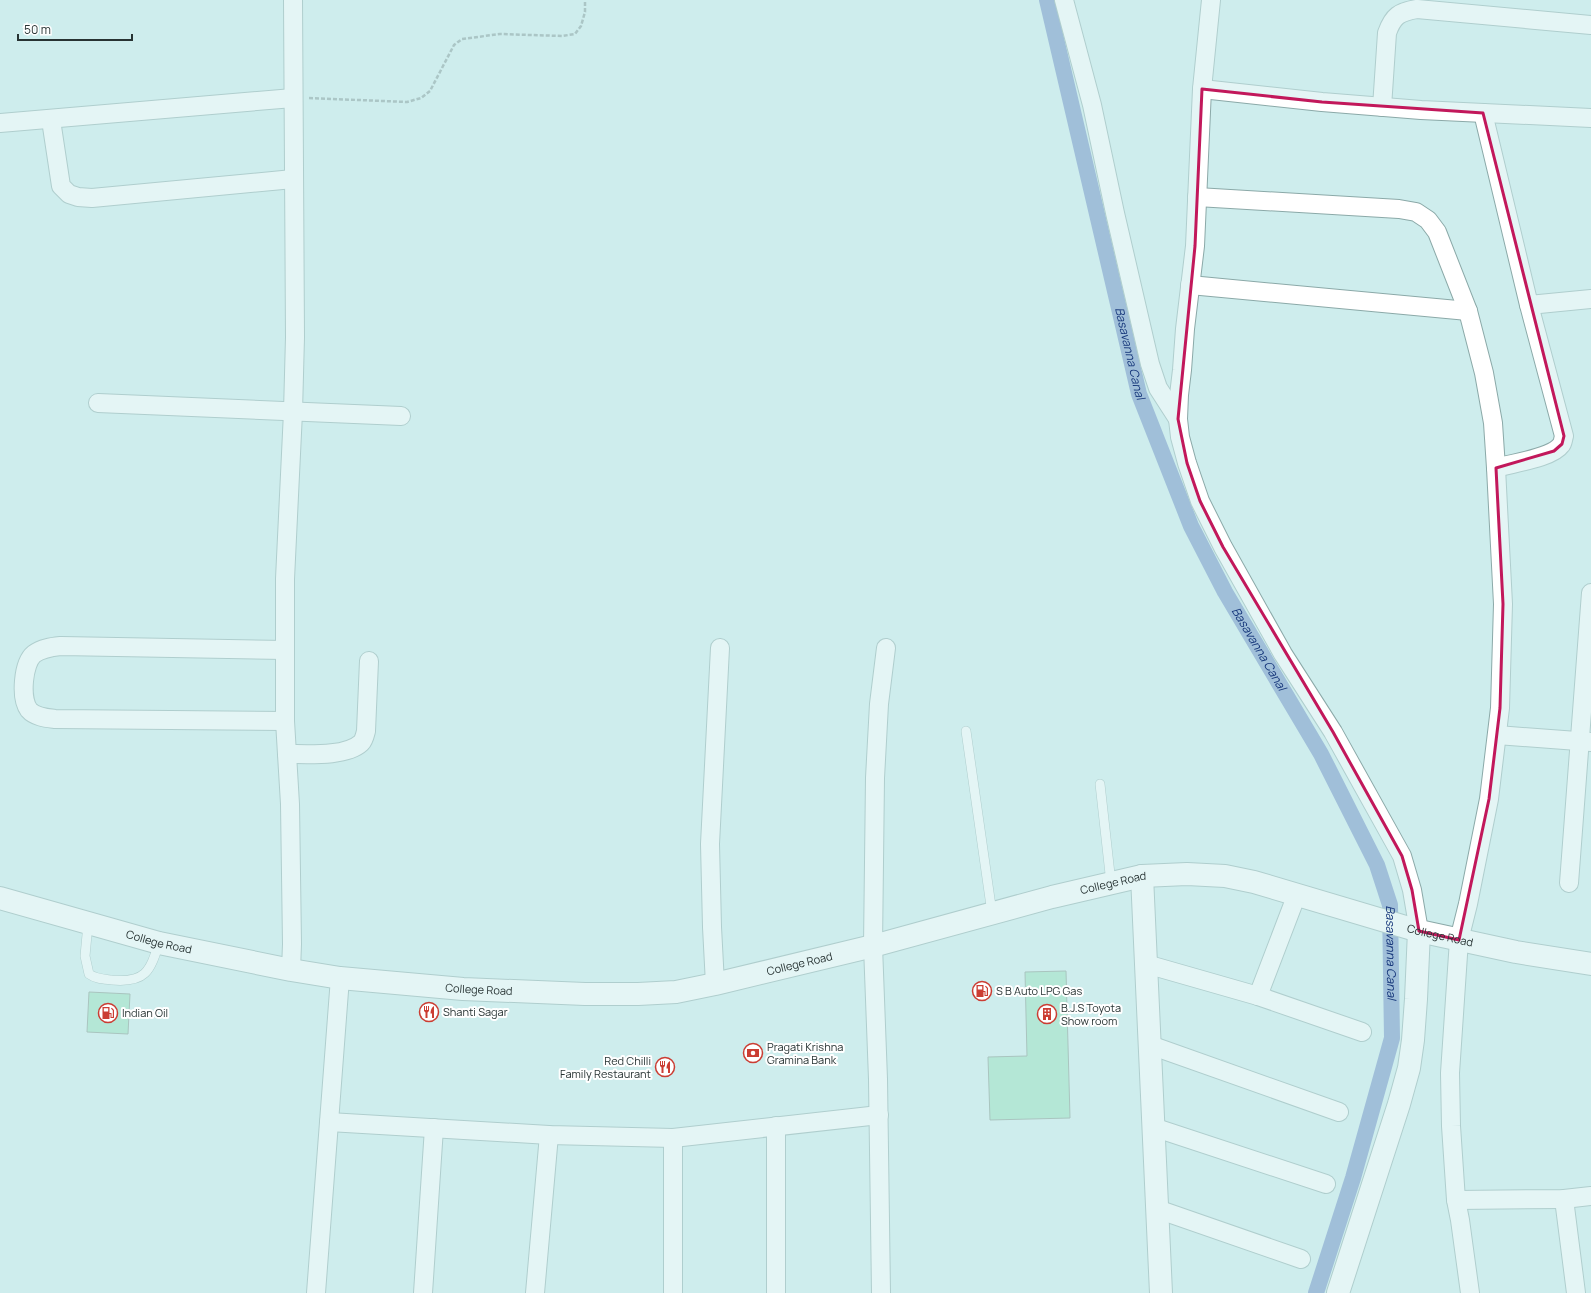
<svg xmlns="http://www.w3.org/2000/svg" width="1591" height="1293" viewBox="0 0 1591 1293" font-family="Manrope,sans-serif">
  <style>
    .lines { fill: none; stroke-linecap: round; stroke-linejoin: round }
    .canal { stroke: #6988c1; stroke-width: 16 }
    .building { fill: #94e1bb; stroke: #7d9488 }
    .lane-casing { stroke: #8ba9a8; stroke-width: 10 }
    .street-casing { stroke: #8ba9a8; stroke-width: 20 }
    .secondary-casing { stroke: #8ba9a8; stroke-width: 24 }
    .path { stroke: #819797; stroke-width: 2.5; stroke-dasharray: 4 2; stroke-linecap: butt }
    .lane { stroke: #fff; stroke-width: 9 }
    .street { stroke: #fff; stroke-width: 18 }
    .secondary { stroke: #fff; stroke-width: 22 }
    .marked { fill: none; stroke: #c2185b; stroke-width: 3; stroke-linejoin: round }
    .labels { text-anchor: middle; stroke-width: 4; stroke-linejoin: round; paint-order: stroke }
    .street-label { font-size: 11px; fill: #273333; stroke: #fff }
    .poi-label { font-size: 11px; fill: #273333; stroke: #fff; text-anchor: start }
    .water-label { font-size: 12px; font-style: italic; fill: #15367a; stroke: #fff }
  </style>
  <rect width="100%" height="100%" fill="#ceeded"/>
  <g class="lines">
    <path class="canal" id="s1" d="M1047,0L1139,394L1191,526L1225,592L1321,754L1377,865L1390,905L1392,1038L1353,1178L1316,1293"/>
  </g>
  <g class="building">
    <polygon points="1066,971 1070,1118 990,1120 988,1057 1027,1056 1025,972"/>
    <polygon points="89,992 130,994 128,1034 87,1032"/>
  </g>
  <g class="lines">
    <defs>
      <g id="lane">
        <polyline points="966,731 992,913"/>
        <polyline points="1100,784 1111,883"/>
        <path d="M88,924L85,956L89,974C96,979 103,979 112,980C146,983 150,971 159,943"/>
      </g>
      <g id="street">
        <polyline points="1064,0 1092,105 1115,213 1150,364 1158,388 1178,419"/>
        <polyline points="1211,0 1202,89 1195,246 1185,329 1182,370 1179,395 1178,419 1180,437 1187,463 1200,501 1223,547 1283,654 1333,732 1402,856 1412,890 1419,931"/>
        <polyline points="1202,89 1322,102 1421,110 1591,118"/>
        <path d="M1382,107L1387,33C1393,16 1399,12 1417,9L1591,25"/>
        <path d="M1483,113L1529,305L1564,436C1563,439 1563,443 1561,445C1552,458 1512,463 1496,468"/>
        <polyline points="51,120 61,186 69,194 78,197 92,198 293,179"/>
        <polyline points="0,123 293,98"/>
        <polyline points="1197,197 1399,209 1416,212 1428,220 1437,232 1468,311 1484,373 1493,423 1496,468 1503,604 1500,708 1489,799 1468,904 1459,940 1450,1073 1451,1126 1456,1200 1460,1220 1470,1293"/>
        <polyline points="1190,285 1468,311"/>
        <polyline points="1529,305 1591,299"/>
        <polyline points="98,403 401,416"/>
        <path d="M285,721L55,719C47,718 35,717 29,710C20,698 23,663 34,654C42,648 52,647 61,646L285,650"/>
        <polyline points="1497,735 1591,742"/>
        <path d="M287,754C307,754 346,757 361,743C364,740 365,735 366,731L369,661"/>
        <polyline points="1569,883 1591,593"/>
        <polyline points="1146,964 1258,996 1362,1032"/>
        <polyline points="291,970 292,944 290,804 285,721 285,579 293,412 295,337 293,0"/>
        <polyline points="715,984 712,927 710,844 720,648"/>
        <polyline points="1258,996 1297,894"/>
        <polyline points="1150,1045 1339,1112"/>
        <polyline points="329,1122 549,1135 673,1138 879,1115"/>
        <polyline points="776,1126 776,1293"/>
        <polyline points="1153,1127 1326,1184"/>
        <polyline points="673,1138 673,1293"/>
        <polyline points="1564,1199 1576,1293"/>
        <polyline points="1456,1200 1564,1199 1591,1196"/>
        <polyline points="1157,1209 1301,1259"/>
        <polyline points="316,1293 340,978"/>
        <polyline points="423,1293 434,1128"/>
        <polyline points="535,1293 549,1135"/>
        <polyline points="881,1293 878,1079 873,946 875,778 879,704 886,648"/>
      </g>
      <g id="secondary">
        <polyline points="1142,876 1161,1293"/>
        <path id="s2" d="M0,898L159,943L291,970L340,978L463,989L585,994H638L676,992L715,984L873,946L1052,897L1142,876L1187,874L1225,876L1254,882L1419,931L1516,952L1591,964"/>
        <polyline points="1338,1293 1399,1104 1409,1068 1413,1040 1416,999 1419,931"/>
      </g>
    </defs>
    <use href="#lane" class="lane-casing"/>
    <use href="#street" class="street-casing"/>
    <use href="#secondary" class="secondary-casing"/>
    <polyline class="path" points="309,98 407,102 421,98 430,91 454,45 462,39 500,34 562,36 575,34 581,26 585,12 585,0"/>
    <use href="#lane" class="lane"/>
    <use href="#street" class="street"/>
    <use href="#secondary" class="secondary"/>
  </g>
  <path d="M0 0H1591V1293H0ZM1202,89L1322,102L1483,113L1564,436L1562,444L1554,451L1496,468L1503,604L1500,708L1489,799L1459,940L1419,931L1412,890L1402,856L1333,732L1223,547L1200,501L1187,463L1178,419L1195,246Z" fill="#ceeded" fill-opacity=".55" fill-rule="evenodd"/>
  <path class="marked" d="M1202,89L1322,102L1483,113L1564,436L1562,444L1554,451L1496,468L1503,604L1500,708L1489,799L1459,940L1419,931L1412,890L1402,856L1333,732L1223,547L1200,501L1187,463L1178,419L1195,246Z"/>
  <defs>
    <symbol id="fuel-ring" viewBox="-11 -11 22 22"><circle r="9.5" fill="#fff" stroke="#cb3d33" stroke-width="1.5"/><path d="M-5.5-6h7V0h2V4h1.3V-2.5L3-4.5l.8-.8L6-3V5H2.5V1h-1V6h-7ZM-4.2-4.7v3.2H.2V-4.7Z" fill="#cb3d33"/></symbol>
    <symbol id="restaurant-ring" viewBox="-11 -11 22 22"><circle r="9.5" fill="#fff" stroke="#cb3d33" stroke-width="1.5"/><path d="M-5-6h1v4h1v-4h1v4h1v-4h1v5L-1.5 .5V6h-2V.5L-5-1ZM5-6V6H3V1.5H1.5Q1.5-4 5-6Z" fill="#cb3d33"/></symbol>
    <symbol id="building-ring" viewBox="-11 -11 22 22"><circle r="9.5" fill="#fff" stroke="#cb3d33" stroke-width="1.5"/><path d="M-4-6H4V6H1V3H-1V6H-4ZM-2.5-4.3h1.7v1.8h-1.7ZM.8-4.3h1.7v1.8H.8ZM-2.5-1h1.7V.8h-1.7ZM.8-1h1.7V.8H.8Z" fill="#cb3d33"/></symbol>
    <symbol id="bank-ring" viewBox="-11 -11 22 22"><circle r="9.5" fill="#fff" stroke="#cb3d33" stroke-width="1.5"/><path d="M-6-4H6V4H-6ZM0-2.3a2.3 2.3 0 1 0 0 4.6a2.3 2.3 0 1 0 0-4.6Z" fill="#cb3d33"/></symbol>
  </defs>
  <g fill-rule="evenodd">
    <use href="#fuel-ring" x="971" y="980" width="22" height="22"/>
    <use href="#restaurant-ring" x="418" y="1001" width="22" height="22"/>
    <use href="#fuel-ring" x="97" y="1002" width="22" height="22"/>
    <use href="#building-ring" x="1036" y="1003" width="22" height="22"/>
    <use href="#bank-ring" x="742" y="1042" width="22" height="22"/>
    <use href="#restaurant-ring" x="654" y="1056" width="22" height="22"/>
  </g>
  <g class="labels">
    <g class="street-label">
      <text dy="4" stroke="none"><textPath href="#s2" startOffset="1137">College Road</textPath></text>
      <text dy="4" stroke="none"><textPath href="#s2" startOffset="1473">College Road</textPath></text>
      <text dy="4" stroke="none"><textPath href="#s2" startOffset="165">College Road</textPath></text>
      <text dy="4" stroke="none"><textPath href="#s2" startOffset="813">College Road</textPath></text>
      <text dy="4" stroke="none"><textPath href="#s2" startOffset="489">College Road</textPath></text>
    </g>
    <g class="poi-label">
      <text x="996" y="995">S B Auto LPG Gas</text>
      <text x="1061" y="1012">B.J.S Toyota<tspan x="1061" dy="13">Show room</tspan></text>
      <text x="443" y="1016">Shanti Sagar</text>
      <text x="122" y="1017">Indian Oil</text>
      <text x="767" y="1051">Pragati Krishna<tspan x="767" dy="13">Gramina Bank</tspan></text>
      <text x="651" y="1065" text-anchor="end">Red Chilli<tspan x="651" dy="13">Family Restaurant</tspan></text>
    </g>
    <g class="water-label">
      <text dy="4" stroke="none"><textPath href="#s1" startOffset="363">Basavanna Canal</textPath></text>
      <text dy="4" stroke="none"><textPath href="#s1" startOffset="687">Basavanna Canal</textPath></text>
      <text dy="4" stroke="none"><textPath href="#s1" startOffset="1023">Basavanna Canal</textPath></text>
    </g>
  </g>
  <path d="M18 34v6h114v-6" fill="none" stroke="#273333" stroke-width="2"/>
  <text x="24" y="34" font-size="12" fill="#273333" stroke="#ffffff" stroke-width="3" paint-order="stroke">50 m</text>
</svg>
